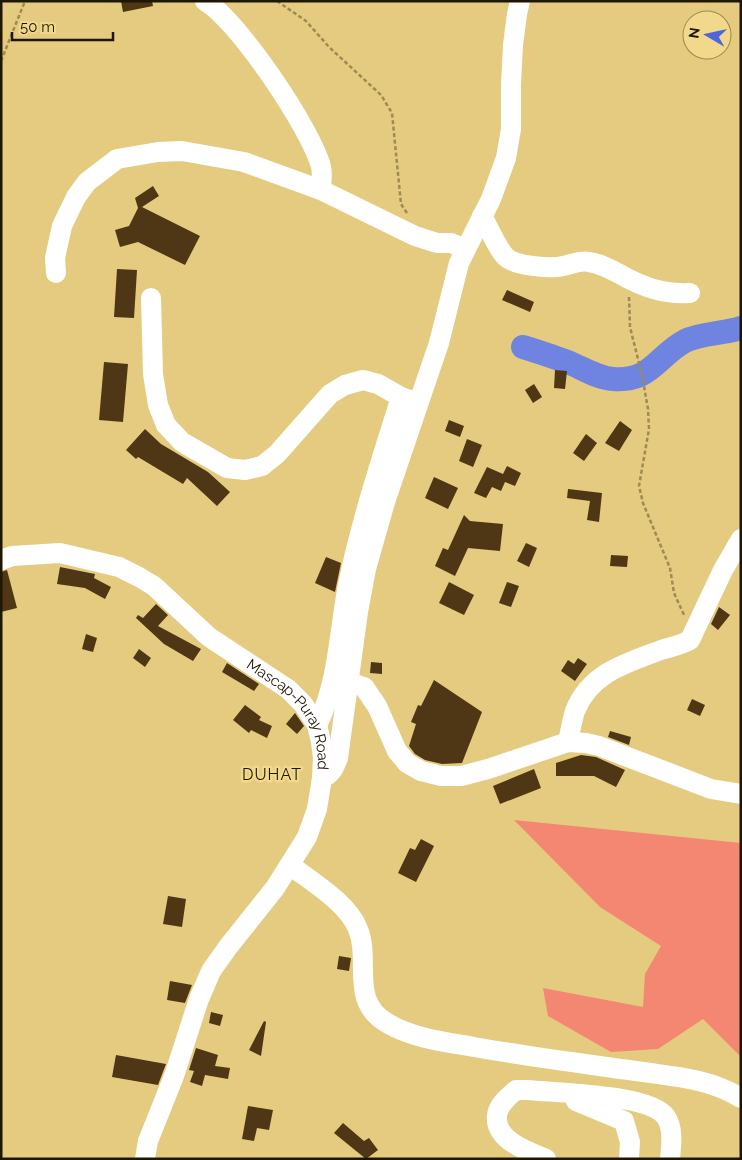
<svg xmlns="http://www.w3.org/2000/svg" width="742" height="1160" viewBox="0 0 742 1160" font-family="Raleway,sans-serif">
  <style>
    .green { fill: #f48772 }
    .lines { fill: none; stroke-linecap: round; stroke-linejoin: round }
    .river { stroke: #6e84e0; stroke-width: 24 }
    .building { fill: #4f3614 }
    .path { stroke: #9e8b53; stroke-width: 2.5; stroke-dasharray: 4 2.5; stroke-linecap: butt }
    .minor { stroke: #fff; stroke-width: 20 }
    .labels { text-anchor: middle; stroke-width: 5; stroke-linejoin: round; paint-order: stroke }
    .street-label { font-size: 15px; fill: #1d1601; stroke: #f1d88b }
    .neighbourhood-label { font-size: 16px; letter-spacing: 1px; fill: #1d1601; stroke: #f1d88b }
  </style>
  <rect width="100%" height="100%" fill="#e4cb7f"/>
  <polygon class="green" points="514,820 741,843 741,1057 703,1019 658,1049 611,1052 548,1016 543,988 643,1007 645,974 661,946 600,907"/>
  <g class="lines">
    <path class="river" d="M523,347C539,352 555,357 570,363C584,369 598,378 613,379C651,382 657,356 685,341C701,333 723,334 741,328"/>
  </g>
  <g class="building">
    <polygon points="121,1 152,1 153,6 123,12"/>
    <polygon points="153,186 159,196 142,207 200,236 185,265 138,242 120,247 115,230 129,226 138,208 135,198"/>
    <polygon points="117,269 137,270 134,318 114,317"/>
    <polygon points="507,290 534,302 530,312 502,300"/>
    <polygon points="104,362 128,364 123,422 99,420"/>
    <polygon points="555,370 567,371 565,389 554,388"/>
    <polygon points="534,384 542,397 533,403 525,390"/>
    <polygon points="449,420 464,426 460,437 445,431"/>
    <polygon points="620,421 632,430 619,451 605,443"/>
    <polygon points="145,429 161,444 208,472 230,492 217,506 187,478 183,484 138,457 136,459 126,450"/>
    <polygon points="586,434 597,443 584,461 573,453"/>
    <polygon points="467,439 482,445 473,467 459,461"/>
    <polygon points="507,466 521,473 515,486 505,482 501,491 492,487 486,498 474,493 487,467 503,474"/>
    <polygon points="434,477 458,488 448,509 425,498"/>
    <polygon points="568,489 602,493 599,522 587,520 590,501 567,498"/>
    <polygon points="464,515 470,521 503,524 500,551 468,548 455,576 435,566 443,548 448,550"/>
    <polygon points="526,543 537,548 529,567 517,561"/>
    <polygon points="611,555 628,556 627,567 610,566"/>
    <polygon points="326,557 341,563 335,592 315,583"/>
    <polygon points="60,567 95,574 94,578 111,587 105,599 85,588 57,584"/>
    <polygon points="7,570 17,608 1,612 1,572"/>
    <polygon points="449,582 474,595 464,615 439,603"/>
    <polygon points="507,582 519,586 511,607 499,603"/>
    <polygon points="156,604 168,615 158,626 201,649 193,661 164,644 136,618 138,615 143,618"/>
    <polygon points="719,607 730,615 718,630 711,624"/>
    <polygon points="86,634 97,638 93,652 82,649"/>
    <polygon points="139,649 151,658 145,667 133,658"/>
    <polygon points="578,658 587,664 575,681 561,671 568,660 574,664"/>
    <polygon points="371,662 382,663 382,674 370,673"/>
    <polygon points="227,663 259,684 254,691 222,672"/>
    <polygon points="434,680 482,712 462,763 442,764 425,760 415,754 409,746 416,724 411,722 418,705 421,706"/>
    <polygon points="692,699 705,705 700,716 687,710"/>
    <polygon points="245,705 261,717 259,720 272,726 267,738 251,730 249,733 233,720"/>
    <polygon points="295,713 304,726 297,734 286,724"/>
    <polygon points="610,731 631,737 629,745 608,737"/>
    <polygon points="581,755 596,757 625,770 616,787 594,776 556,776 556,763"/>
    <polygon points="534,769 541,788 500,804 493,786"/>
    <polygon points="421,839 434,846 416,882 398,873 410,848 415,850"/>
    <polygon points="168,896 186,899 182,927 163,924"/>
    <polygon points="339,956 351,958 349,971 337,969"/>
    <polygon points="170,981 192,985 185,1003 167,1000"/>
    <polygon points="211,1012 223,1015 220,1026 209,1023"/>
    <polygon points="264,1021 266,1022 261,1056 249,1050"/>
    <polygon points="196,1048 218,1055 215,1066 230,1068 228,1079 205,1075 202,1086 190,1082 194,1071 189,1070"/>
    <polygon points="116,1055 166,1064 158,1085 112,1077"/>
    <polygon points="248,1106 273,1110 269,1130 257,1128 254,1141 242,1139"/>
    <polygon points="343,1123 364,1141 369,1138 378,1150 366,1159 334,1133"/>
  </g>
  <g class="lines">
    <g class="path">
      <polyline points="277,1 306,21 329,47 381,95 392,113 401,204 407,213"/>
      <polyline points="1,61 25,1"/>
      <polyline points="629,297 630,327 642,375 648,409 649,429 639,486 643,503 670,568 674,593 684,615"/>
    </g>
    <g class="minor">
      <path d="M205,1C237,19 312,130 321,167C323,174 321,183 321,190"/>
      <path d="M482,216C488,226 499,252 507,258C517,266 551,269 563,266C573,264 579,260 589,262C604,264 617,273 631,280C651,290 668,294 690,293"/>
      <polyline points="56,273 55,258 62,226 76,197 87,182 117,159 158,152 182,151 244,162 321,190 415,236 437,243 451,243 465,249"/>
      <polyline points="151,298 153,374 158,405 166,425 182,442 227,468 245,470 262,466 277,454 330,394 345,385 363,380 378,384 401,397 418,403"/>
      <path id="s1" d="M1,560L12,556L60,553L119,567L139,577L154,586L209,637L288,689L303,704L317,725L321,742L323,758L322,778L317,809L307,837L275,888L228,947L211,971L199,999L174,1076L148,1141L145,1159"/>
      <polyline points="348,682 364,687 377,706 397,751 407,763 421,771 441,776 461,776 488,769 568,742 586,743 599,746 711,789 741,794"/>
      <path d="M317,725C339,683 339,627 349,580C362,518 382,458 401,397"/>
      <path d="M568,742C570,732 572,721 575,711C590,673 626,663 661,650C671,647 681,645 690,640L723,570L741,539"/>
      <path d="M322,778C332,774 334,768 338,758L358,612L366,569L385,502L439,343L459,263L491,199L506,158L511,129V84L513,45L517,14L520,1"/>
      <path d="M290,865C312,882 348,903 358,929C371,961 349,1001 387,1023C412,1038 445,1042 474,1047C530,1057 586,1064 643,1072C678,1077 710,1079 741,1098"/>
      <polyline points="576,1101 624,1121 630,1142 629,1159"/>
      <path d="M546,1159C527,1151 494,1140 497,1115C498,1105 509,1096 516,1090H528C557,1093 650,1094 666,1117C674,1129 671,1146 670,1159"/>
    </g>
  </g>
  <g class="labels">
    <g class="street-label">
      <text dy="5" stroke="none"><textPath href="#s1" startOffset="352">Mascap-Puray Road</textPath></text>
    </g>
    <g class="neighbourhood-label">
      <text x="272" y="780">DUHAT</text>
    </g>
  </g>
  <rect width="742" height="1160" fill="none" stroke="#1d1601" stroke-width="5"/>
  <g transform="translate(707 35) rotate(279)"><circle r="24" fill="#f1d88b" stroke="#9c8a54"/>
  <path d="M0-4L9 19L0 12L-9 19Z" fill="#5065db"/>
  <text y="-8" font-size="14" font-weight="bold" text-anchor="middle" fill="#1d1601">N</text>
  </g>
  <path d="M12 32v8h101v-8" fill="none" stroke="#1d1601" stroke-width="2.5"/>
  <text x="20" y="32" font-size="15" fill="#1d1601" stroke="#f1d88b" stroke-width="4" paint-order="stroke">50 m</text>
</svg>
